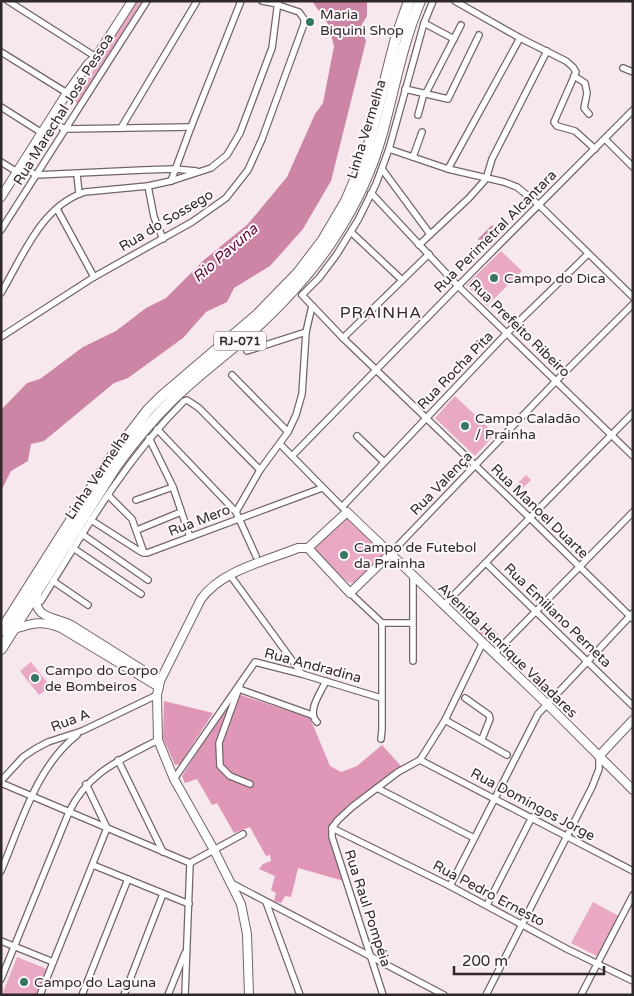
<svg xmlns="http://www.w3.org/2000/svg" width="634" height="996" viewBox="0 0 634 996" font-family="'Varela Round',sans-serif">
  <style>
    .green { fill: #e9a9c5 }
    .forest { fill: #df96b7 }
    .water { fill: #cd85a5 }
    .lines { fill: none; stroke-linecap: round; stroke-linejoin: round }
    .street-casing { stroke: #72656a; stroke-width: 8 }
    .secondary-casing { stroke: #72656a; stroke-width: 10 }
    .highway-casing { stroke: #72656a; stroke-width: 12 }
    .street { stroke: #fff; stroke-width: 5.5 }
    .secondary { stroke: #fff; stroke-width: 8 }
    .highway { stroke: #fff; stroke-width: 10 }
    .poi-dot { fill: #377663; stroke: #fef8fa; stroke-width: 2 }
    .labels { text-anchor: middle; stroke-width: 4; stroke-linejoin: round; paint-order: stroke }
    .shield { fill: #fef8fa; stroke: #6d676a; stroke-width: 1 }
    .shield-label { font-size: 12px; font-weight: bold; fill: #2f292c }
    .poi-label { font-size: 14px; fill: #2f292c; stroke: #fef8fa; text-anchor: start }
    .street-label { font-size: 14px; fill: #2f292c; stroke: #fef8fa }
    .water-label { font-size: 15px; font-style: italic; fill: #5f073b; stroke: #fef8fa }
    .quarter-label { font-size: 16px; letter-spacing: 1px; fill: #2f292c; stroke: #fef8fa }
  </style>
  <rect width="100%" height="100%" fill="#f7e8ee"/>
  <g class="green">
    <polygon points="135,1 142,1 80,103 77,104 75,100"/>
    <polygon points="501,251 522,271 487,306 466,285"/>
    <polygon points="455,396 495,434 475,456 435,418"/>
    <polygon points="526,475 531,480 520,491 515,486"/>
    <polygon points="347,514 384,552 385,555 357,582 350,583 345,580 312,548"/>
    <polygon points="486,622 499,635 490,644 477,631"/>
    <polygon points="31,662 50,686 39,695 20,671"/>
    <polygon points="593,902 619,916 599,957 571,943"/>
    <polygon points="17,957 47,969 36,995 2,995"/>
  </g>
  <g class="forest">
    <polygon points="235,693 310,718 330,766 341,772 357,766 382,745 401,766 346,809 328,833 344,881 298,868 291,897 285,896 281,903 274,901 276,893 271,890 275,876 259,869 263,864 271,861 270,855 266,856 250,827 234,833 217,803 212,805 197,779 185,783 182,776"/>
    <polygon points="164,701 213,713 180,764 175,765 163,738"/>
  </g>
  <g class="water">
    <polygon points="312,1 367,1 367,16 361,26 366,41 331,181 303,229 270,266 234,288 227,302 206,312 183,338 128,378 114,383 44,441 31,444 28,461 11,471 1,491 1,410 27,383 40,379 83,347 116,331 146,308 166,298 204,260 248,224 287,177 315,114 323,103 334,46 328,24"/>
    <polygon points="492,225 498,232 485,245 478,239"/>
  </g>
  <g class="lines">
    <defs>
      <g id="street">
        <polyline points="8,1 96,57"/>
        <polyline points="262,1 278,4"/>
        <polyline points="433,1 424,23 389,149 376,184 358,220 337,254 319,278 302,295 343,338 530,518 633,619"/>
        <polyline points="455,1 520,38 566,61 573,67 576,72 554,122 557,126 575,131 595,149"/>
        <polyline points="424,23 454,39"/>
        <polyline points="1,52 67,93"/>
        <polyline points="623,68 633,72"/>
        <polyline points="574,76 585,83 587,93 584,108 589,114"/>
        <polyline points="405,89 448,99 479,35"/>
        <polyline points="426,93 461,25"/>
        <polyline points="1,107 42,133"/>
        <polyline points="418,115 424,93"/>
        <polyline points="50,121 65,129 191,127"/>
        <polyline points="121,128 197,1"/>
        <polyline points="605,139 633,167"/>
        <polyline points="389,149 448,169 504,182 517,187 539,205 633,297"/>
        <polyline points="413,157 422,132"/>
        <polyline points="1,162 17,172"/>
        <polyline points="21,166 36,175 143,170 175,169 196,171"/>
        <polyline points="382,169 430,234"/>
        <polyline points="448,169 520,38"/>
        <polyline points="77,174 79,194"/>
        <polyline points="171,181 191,127 241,1"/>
        <polyline points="148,186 154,217 163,239"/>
        <polyline points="371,193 458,286 633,456"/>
        <polyline points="57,209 94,277"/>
        <polyline points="1,230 147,1"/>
        <polyline points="351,232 402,280"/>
        <polyline points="419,245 469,198 486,179 492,159 547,51"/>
        <path d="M1,293C23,256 41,206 85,192L148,186L171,181L211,168L227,155L240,133L272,48L278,1"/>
        <polyline points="1,337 94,277 192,222 226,198 248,170 262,139 304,24 304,19 299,12 278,5"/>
        <polyline points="343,338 429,254"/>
        <polyline points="247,351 306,332"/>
        <polyline points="232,375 288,432"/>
        <polyline points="157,429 236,512"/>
        <polyline points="357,436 384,462"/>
        <polyline points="149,438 173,487 190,537"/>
        <polyline points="280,444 343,508"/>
        <polyline points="292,456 458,286 633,110"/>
        <polyline points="108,495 132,519 144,553"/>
        <polyline points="136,500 173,487"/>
        <polyline points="342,507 507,333 588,254"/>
        <polyline points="91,520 141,552 147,553 322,488"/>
        <polyline points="137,530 181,512"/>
        <polyline points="82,534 148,580"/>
        <polyline points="73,548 141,594"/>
        <polyline points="390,554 556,381 633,304"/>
        <polyline points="256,556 236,512 260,470 288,432 296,415 302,394 306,332 312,306"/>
        <polyline points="486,563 633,706"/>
        <polyline points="230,575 302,674"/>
        <polyline points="413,575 413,661"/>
        <polyline points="53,581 88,605"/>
        <polyline points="350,593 382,623 412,623"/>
        <path d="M41,601C84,531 125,460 184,401L187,400L199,408L260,470"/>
        <polyline points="444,605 633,413"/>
        <polyline points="494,654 633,512"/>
        <polyline points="240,685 219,743 220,766 230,776 250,784"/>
        <polyline points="239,689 312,715"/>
        <polyline points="465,698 489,715 490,719 482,739"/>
        <polyline points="445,720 507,755"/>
        <path d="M317,722C306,712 321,692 326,681"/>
        <polyline points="381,739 382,729 382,623"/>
        <polyline points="118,760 163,852"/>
        <polyline points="420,760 633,871"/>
        <polyline points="174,779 255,662 302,674 381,698"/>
        <polyline points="1,781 23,757 35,749 48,742 82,731 157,695"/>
        <polyline points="1,783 190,863"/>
        <polyline points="377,788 474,838"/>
        <polyline points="332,828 450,886 567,949 633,981"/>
        <polyline points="332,828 338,820 352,807 398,772 420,760 445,720 483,642"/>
        <polyline points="332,828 332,837 383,995"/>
        <polyline points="190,863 243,834"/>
        <polyline points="93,865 189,904"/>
        <path d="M1,871C21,824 36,767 77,735"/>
        <polyline points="231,883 444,995"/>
        <polyline points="450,886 538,714 633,613"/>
        <polyline points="266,902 300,995"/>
        <polyline points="487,905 532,817"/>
        <polyline points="1,941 53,962"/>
        <path d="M1,979L69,812C88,772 120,760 158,740"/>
        <polyline points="40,995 107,828 86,784"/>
        <polyline points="82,995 128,879"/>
        <polyline points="124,995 163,894"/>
        <polyline points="168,995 185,953"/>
        <polyline points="185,995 190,863"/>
        <polyline points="486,995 592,787 599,769 599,756"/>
        <polyline points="581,995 633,895"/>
      </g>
      <g id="secondary">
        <polyline points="1,197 67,93 88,64 96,57 132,1"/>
        <polyline points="308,548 347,512 547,704 633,790"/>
        <path d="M37,595C32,618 55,617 71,625L160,681"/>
        <path d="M14,629C33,623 42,620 61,628L159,687"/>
        <polyline points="599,756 633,720"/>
        <path d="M249,995L247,934L241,904L214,850L174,779L158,740L157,695L160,681L201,599C222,570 266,561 298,548H308L350,593L390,554"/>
      </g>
      <g id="highway">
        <polyline points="1,631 108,462 148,410 162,396 257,315 298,273 323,240 346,201 367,152 396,38 409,1"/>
        <path d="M1,649L116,466C132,444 150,422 170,402C195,377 224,356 250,333C282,304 312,272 335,236C356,204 372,169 382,133C394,89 402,43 420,1"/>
      </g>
    </defs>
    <use href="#street" class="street-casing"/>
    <use href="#secondary" class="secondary-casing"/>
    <use href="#highway" class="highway-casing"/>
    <use href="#street" class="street"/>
    <use href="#secondary" class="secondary"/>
    <use href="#highway" class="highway"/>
  </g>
  <g class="poi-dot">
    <circle cx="310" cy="22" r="5"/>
    <circle cx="494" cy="278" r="5"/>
    <circle cx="465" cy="426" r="5"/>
    <circle cx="344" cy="555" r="5"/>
    <circle cx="35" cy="678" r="5"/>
    <circle cx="24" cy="982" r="5"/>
  </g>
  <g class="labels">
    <rect class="shield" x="214" y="331.5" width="52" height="19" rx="4"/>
    <g class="shield-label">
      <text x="240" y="345">RJ-071</text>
    </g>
    <g class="poi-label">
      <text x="320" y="19">Maria<tspan x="320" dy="16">Biquini Shop</tspan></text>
      <text x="504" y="283">Campo do Dica</text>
      <text x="475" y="423">Campo Caladão<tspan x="475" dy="16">/ Prainha</tspan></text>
      <text x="354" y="552">Campo de Futebol<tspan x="354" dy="16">da Prainha</tspan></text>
      <text x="45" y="675">Campo do Corpo<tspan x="45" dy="16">de Bombeiros</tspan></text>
      <text x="34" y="987">Campo do Laguna</text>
    </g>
    <g class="street-label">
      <text transform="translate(63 109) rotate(-58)" y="5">Rua Marechal José Pessoa</text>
      <text transform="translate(366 129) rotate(-73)" y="5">Linha Vermelha</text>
      <text transform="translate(166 220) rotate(-31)" y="5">Rua do Sossego</text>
      <text transform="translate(495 231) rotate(-45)" y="5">Rua Perimetral Alcantara</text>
      <text transform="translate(520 328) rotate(44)" y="5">Rua Prefeito Ribeiro</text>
      <text transform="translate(455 370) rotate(-46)" y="5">Rua Rocha Pita</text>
      <text transform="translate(97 475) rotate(-56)" y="5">Linha Vermelha</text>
      <text transform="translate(441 483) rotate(-46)" y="5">Rua Valença</text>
      <text transform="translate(540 511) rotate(44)" y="5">Rua Manoel Duarte</text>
      <text transform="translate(199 520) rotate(-21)" y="5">Rua Mero</text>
      <text transform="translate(558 615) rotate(44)" y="5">Rua Emiliano Perneta</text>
      <text transform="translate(508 650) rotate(44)" y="5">Avenida Henrique Valadares</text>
      <text transform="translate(313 665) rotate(15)" y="5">Rua Andradina</text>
      <text transform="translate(70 720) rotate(-21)" y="5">Rua A</text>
      <text transform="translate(533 804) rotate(28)" y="5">Rua Domingos Jorge</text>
      <text transform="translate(489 893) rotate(28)" y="5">Rua Pedro Ernesto</text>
      <text transform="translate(368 908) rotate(72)" y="5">Rua Raul Pompéia</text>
    </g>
    <g class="water-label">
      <text transform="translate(225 253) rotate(-41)" y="5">Rio Pavuna</text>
    </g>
    <g class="quarter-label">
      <text x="381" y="318">PRAINHA</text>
    </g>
  </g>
  <rect width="634" height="996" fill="none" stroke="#2f292c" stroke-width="5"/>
  <path d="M454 966v8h150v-8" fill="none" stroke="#2f292c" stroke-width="2.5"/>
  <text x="462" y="966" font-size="15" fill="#2f292c" stroke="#fef8fa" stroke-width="4" paint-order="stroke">200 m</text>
</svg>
